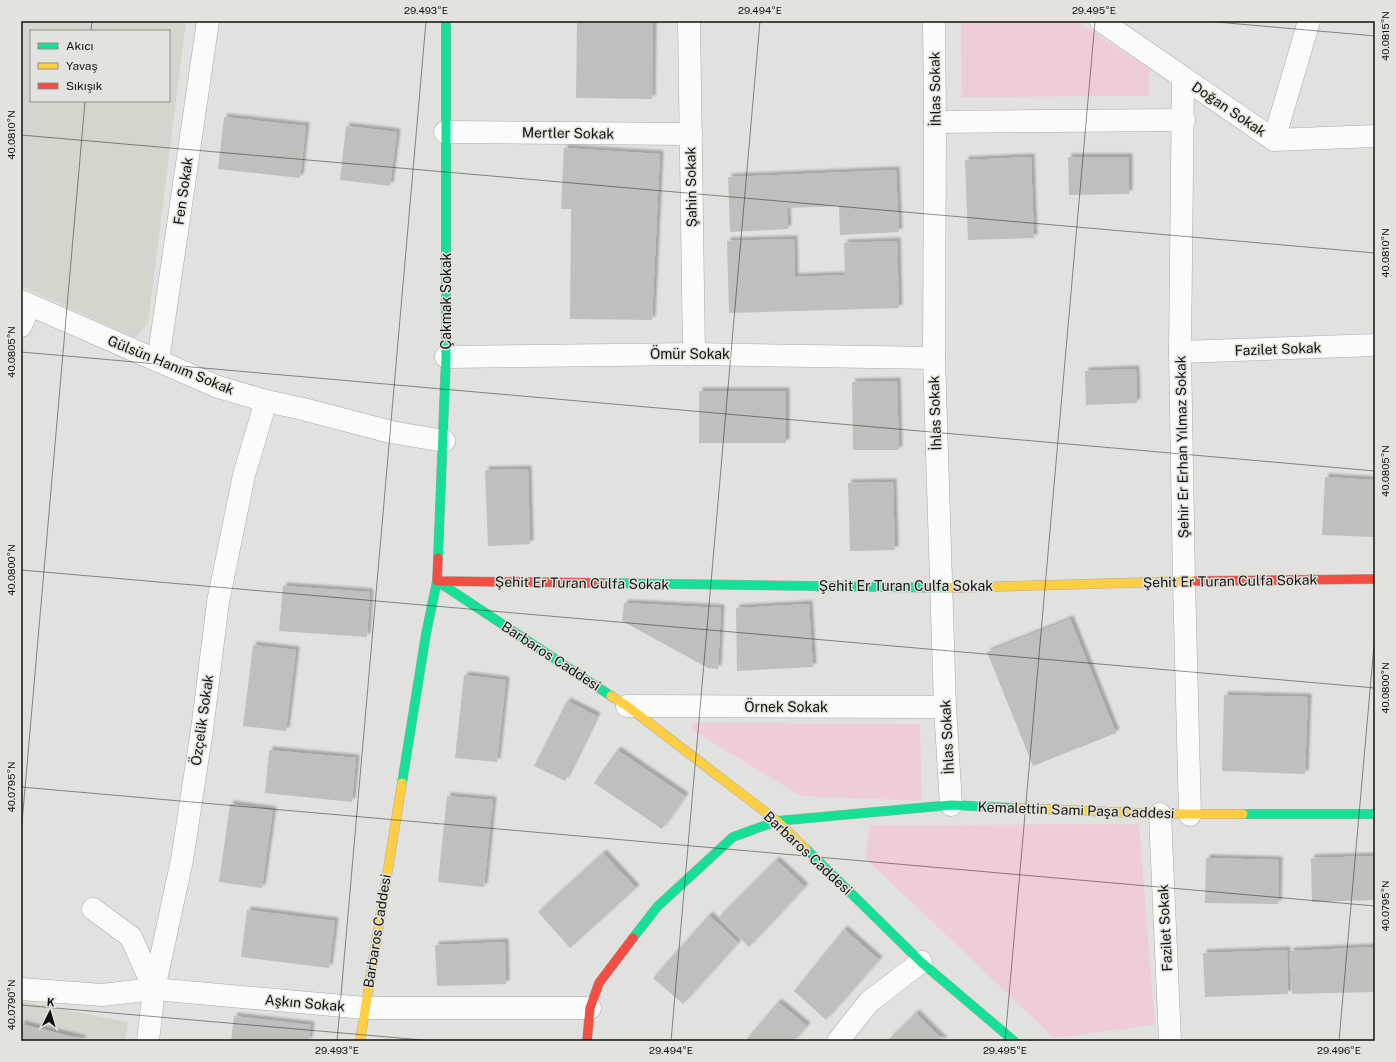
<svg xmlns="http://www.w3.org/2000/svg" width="1396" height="1062" viewBox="0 0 1396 1062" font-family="'Public Sans',sans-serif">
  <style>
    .built { fill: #d4d6ce; fill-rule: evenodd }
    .green { fill: #efcdd8 }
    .building { fill: #bfbfbd; filter: url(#shadow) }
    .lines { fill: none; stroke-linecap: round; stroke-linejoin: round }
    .street-casing { stroke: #a9aaa8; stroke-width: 23 }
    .fast-casing { stroke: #a9aaa8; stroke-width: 10 }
    .slow-casing { stroke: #a9aaa8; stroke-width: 10 }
    .jam-casing { stroke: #a9aaa8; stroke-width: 10 }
    .street { stroke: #fafbfa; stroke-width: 22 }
    .fast { stroke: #16e098; stroke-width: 9 }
    .slow { stroke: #ffcf43; stroke-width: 9 }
    .jam { stroke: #f24e42; stroke-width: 9 }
    .ticks { fill: none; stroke: #10100e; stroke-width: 1; stroke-opacity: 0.45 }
    .labels { text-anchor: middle; stroke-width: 3; stroke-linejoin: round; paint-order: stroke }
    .street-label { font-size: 14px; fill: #10100e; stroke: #e2e3de }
    .neatline { fill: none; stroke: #10100e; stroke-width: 1.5 }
    .ticks-label { font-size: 10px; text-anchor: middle; fill: #10100e }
  </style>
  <defs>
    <filter id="shadow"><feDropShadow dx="3.5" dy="-3.5" stdDeviation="1" flood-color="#0004"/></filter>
  </defs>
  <rect width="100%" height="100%" fill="#e1e2df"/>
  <g class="built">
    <path d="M21,21H186L148,323L135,338L21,286ZM31,31H169V101H31Z"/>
    <polygon points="21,1001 128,1022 125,1041 21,1041"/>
  </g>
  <g class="green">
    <polygon points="961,21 1076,21 1149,68 1149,96 962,97"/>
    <polygon points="693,723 920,724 922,801 801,796 692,730"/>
    <polygon points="1139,824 1155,1025 1054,1038 865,858 870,825"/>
  </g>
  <g class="building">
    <polygon points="577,21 653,21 652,99 576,98"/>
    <polygon points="224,117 306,126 300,178 218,169"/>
    <polygon points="346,126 397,132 390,186 340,180"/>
    <polygon points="564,148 660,154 652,320 570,319 571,209 561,209"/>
    <polygon points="1031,157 1034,238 968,240 965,160"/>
    <polygon points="1068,157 1129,157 1129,194 1069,195"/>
    <polygon points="896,170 899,232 840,235 839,206 787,208 788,229 730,232 728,177"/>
    <polygon points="794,239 795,277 845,275 844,243 897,241 899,308 729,313 727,241"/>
    <polygon points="1136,369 1137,403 1086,405 1085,371"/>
    <polygon points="897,381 899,450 853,450 852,382"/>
    <rect x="699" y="391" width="87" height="52"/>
    <polygon points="528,469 530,544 488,546 485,470"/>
    <polygon points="1325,477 1375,480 1375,537 1322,535"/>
    <polygon points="893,482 895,550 850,551 848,483"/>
    <polygon points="283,586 370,592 367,637 279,631"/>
    <polygon points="624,603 721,608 718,669 708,668 622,621"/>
    <polygon points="809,604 813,667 737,671 736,608"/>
    <polygon points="1070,619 1116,733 1033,766 987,652"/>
    <polygon points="253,645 296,650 286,731 243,726"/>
    <polygon points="464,675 506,680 497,762 455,758"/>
    <polygon points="1224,695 1308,697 1305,774 1222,771"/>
    <polygon points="567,701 597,716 565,781 534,766"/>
    <polygon points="269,750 356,758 352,802 265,793"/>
    <polygon points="617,750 685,796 662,829 594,783"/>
    <polygon points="447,796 493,800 484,887 438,882"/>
    <polygon points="230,804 273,810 262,888 219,882"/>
    <polygon points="603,853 636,888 570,948 538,912"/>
    <polygon points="1375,856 1375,900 1312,902 1311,858"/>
    <polygon points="1206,858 1279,860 1278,904 1205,903"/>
    <polygon points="776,860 805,887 749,947 719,917"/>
    <polygon points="247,910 335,921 329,968 241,957"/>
    <polygon points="709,915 738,943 683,1004 653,978"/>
    <polygon points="844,929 879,960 826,1020 794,991"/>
    <polygon points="505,942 506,984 437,986 435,945"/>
    <polygon points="1374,947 1375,992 1292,994 1290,951"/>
    <polygon points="1287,950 1288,994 1205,997 1203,953"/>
    <polygon points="778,1002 807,1026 794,1041 745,1041"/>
    <polygon points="916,1013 944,1041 891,1041 889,1039"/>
    <polygon points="234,1016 311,1025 309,1041 231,1041"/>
    <polygon points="21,1024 83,1039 82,1041 21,1041"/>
  </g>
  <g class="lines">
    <defs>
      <g id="street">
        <polyline points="689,21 694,354"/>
        <polyline points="934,21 935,122 934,358 945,707 951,805"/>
        <polyline points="1101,21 1274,140 1375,136"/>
        <polyline points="1183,78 1180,352 1184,581 1190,815"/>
        <polyline points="935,122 1184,120"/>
        <polyline points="445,132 691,134"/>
        <polyline points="1274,140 1309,21"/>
        <polyline points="21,301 218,387 266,401 303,409 391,432 444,441"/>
        <polyline points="21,326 30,305"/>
        <polyline points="1180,352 1375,345"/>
        <polyline points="446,357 694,354 934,358"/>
        <polyline points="158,361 208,21"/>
        <polyline points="627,706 945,707"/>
        <polyline points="1160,814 1170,1041"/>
        <polyline points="93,909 131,937 154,989"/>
        <polyline points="21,989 102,995 154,989 365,1008 590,1008"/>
        <polyline points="148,1041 154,989 182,860 202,730 218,602 244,475 266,401"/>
        <polyline points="838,1041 869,1002 921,962"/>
      </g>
      <g id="fast">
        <polyline points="438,558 446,357 446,21"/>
        <polyline points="602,583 950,588"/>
        <polyline points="402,783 426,634 437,581 611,696"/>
        <polyline points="1243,814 1375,814"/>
        <polyline points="806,849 921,962 1014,1041"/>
        <polyline points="633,938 657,907 733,837 777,821 951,805 1015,808"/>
      </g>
      <g id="slow">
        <polyline points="950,588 1196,581"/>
        <polyline points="611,696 627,706 777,821 806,849"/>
        <polyline points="1015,808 1160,814 1243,814"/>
        <polyline points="360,1041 402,783"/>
      </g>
      <g id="jam">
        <polyline points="438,558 437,581 602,583"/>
        <polyline points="1196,581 1375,579"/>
        <polyline points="587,1041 590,1008 599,983 633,938"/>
      </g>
    </defs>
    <use href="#street" class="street-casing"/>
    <use href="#fast" class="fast-casing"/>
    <use href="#slow" class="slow-casing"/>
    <use href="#jam" class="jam-casing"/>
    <use href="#street" class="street"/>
    <use href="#fast" class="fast"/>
    <use href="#slow" class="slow"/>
    <use href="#jam" class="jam"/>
  </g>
  <path class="ticks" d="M1205,21L1375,36M91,31L92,21M21,135L1375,253M21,352L1375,471M21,570L1375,688M21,787L1375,906M21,834L85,101M21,1005L434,1041M337,1041L426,21M671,1041L760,21M1005,1041L1095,21M1339,1041L1375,634"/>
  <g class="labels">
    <g class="street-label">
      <text transform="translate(935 89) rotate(-91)" y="5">İhlas Sokak</text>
      <text transform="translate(1229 109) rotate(34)" y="5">Doğan Sokak</text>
      <text transform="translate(568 133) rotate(1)" y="5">Mertler Sokak</text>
      <text transform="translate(691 187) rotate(-91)" y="5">Şahin Sokak</text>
      <text transform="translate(183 191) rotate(-82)" y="5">Fen Sokak</text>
      <text transform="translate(446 301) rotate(-90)" y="5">Çakmak Sokak</text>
      <text transform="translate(1278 349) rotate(-2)" y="5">Fazilet Sokak</text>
      <text x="690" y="359">Ömür Sokak</text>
      <text transform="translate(171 365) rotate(22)" y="5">Gülsün Hanım Sokak</text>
      <text transform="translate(935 413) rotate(-92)" y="5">İhlas Sokak</text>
      <text transform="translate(1182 447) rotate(-91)" y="5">Şehir Er Erhan Yılmaz Sokak</text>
      <text transform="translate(1230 581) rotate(-1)" y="5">Şehit Er Turan Culfa Sokak</text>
      <text transform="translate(582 583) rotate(1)" y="5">Şehit Er Turan Culfa Sokak</text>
      <text x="906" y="591">Şehit Er Turan Culfa Sokak</text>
      <text transform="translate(551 656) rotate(33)" y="5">Barbaros Caddesi</text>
      <text x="786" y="712">Örnek Sokak</text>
      <text transform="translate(202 720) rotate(-82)" y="5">Özçelik Sokak</text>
      <text transform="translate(947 737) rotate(-93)" y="5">İhlas Sokak</text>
      <text transform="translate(1076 810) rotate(2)" y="5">Kemalettin Sami Paşa Caddesi</text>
      <text transform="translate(808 853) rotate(43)" y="5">Barbaros Caddesi</text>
      <text transform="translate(1165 928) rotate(-93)" y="5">Fazilet Sokak</text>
      <text transform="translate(377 931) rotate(-81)" y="5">Barbaros Caddesi</text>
      <text transform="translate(305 1003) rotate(5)" y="5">Aşkın Sokak</text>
    </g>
  </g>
  <rect width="1396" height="1062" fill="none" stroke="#e2e3de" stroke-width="44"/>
  <rect x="30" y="30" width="140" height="72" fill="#e2e3de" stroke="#8e8f8b"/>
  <rect x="38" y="43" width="20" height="6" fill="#16e098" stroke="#8e8f8b"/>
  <text x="66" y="50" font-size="12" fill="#10100e">Akıcı</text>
  <rect x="38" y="63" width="20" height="6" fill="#ffcf43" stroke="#8e8f8b"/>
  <text x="66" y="70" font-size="12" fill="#10100e">Yavaş</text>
  <rect x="38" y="83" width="20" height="6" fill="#f24e42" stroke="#8e8f8b"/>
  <text x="66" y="90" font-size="12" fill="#10100e">Sıkışık</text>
  <g transform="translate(50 1012) rotate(5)" stroke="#e2e3de" stroke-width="3" paint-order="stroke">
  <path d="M0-3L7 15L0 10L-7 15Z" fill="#10100e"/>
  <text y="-6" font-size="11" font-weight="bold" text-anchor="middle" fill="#10100e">K</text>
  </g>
  <rect x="22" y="22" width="1352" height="1018" class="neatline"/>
  <g class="ticks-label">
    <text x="426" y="14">29.493°E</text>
    <text x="760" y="14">29.494°E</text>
    <text x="1094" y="14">29.495°E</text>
    <text transform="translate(1385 36) rotate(-90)" y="4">40.0815°N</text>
    <text transform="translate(11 135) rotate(-90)" y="4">40.0810°N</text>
    <text transform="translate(1385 253) rotate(-90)" y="4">40.0810°N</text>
    <text transform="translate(11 352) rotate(-90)" y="4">40.0805°N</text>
    <text transform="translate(1385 471) rotate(-90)" y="4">40.0805°N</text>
    <text transform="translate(11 570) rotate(-90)" y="4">40.0800°N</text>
    <text transform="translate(1385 688) rotate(-90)" y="4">40.0800°N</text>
    <text transform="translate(11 787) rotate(-90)" y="4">40.0795°N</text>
    <text transform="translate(1385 906) rotate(-90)" y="4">40.0795°N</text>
    <text transform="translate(11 1005) rotate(-90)" y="4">40.0790°N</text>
    <text x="337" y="1054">29.493°E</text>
    <text x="671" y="1054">29.494°E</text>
    <text x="1005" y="1054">29.495°E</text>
    <text x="1339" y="1054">29.496°E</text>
  </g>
</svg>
